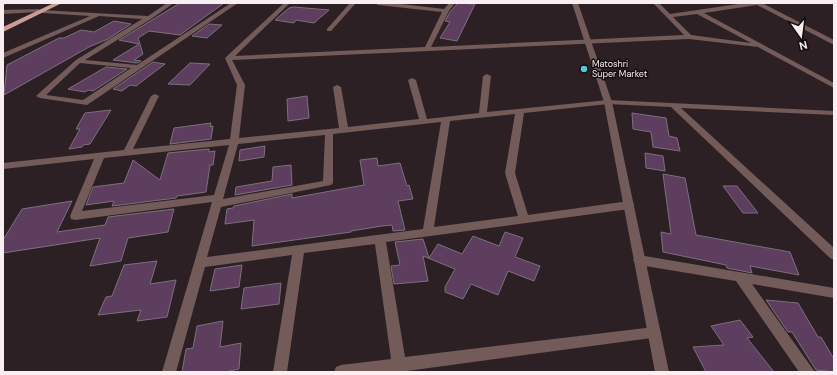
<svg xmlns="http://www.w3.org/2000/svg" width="837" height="375" viewBox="0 0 837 375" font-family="'DM Sans',sans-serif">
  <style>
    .building { fill: #5d3e5e; stroke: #7b707b }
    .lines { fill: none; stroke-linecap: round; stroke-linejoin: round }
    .minor { fill: #725b59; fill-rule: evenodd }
    .tertiary { fill: #725b59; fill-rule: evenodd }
    .trunk { fill: #ce9c96; fill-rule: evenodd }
    .poi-dot { fill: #52cbd7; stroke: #120c0e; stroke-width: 1.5 }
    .labels { text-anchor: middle; stroke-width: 3; stroke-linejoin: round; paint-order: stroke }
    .far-poi-label { font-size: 9px; fill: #f9eff2; stroke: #120c0e; text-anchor: start }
  </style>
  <rect width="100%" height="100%" fill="#2d2025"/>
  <g class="building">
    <polygon points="180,3 224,3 180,35 149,31 138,38 143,54 134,60 141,61 137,63 113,60 139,44 119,40"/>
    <polygon points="458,3 475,4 457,41 440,38 450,22 445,21 450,12"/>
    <polygon points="294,7 329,10 314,23 296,20 294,23 275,20 289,8"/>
    <polygon points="114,21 131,24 108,39 89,47 4,95 7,65 59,38 64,38 81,30 94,32"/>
    <polygon points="209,24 222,25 207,38 192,36"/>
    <polygon points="153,62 165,64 136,86 130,85 122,91 113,89"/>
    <polygon points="190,63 210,64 190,85 168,84"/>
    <polygon points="106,67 127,69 93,91 88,90 85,92 68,89"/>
    <polygon points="307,96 309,118 288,121 287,99"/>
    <polygon points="111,110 90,144 83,145 82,147 69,149 80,129 76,129 85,113"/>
    <polygon points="632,113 666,118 669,136 677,138 680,151 653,147 651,132 633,129"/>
    <polygon points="211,123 210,127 213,126 211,139 170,144 174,128"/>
    <polygon points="265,146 264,157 239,161 240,150"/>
    <polygon points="209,149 209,152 215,151 213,165 210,165 206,192 177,196 176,198 112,206 114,201 86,205 93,187 124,183 133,160 160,180 168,153"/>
    <polygon points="645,153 663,156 665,171 646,168"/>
    <polygon points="377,158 378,166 400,163 407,186 409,185 413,199 398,201 405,230 393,231 392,225 382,226 351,231 351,232 252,246 254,220 225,224 227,209 233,208 234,206 292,194 292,198 364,185 360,160"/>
    <polygon points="291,165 292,185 235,195 236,187 272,181 273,167"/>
    <polygon points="663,174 685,178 696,235 790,252 799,275 750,266 752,273 727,268 726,265 663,252 661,232 671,234"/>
    <polygon points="723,186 737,186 758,213 743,213"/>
    <polygon points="72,201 57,232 105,225 108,217 174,209 168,232 128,238 121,261 90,266 100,238 3,253 3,240 22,209"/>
    <polygon points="505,232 523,238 515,257 540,266 534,281 508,271 498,295 471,284 463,299 445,292 445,287 455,269 423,256 428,281 394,284 391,266 400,265 395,242 423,239 429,258 438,244 462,254 473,236 499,246"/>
    <polygon points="157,261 150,284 176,280 167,317 137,321 141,310 98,315 106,297 112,296 124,265"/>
    <polygon points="242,265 239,287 210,291 215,269"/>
    <polygon points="281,283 279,304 241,309 244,288"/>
    <polygon points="766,300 798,303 818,337 821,337 834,359 834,372 816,370 792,332 788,332"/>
    <polygon points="740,320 753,337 747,338 774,372 706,372 693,347 724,345 711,326"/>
    <polygon points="223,321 220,347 241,343 239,369 225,372 182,372 186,349 193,348 197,326"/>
  </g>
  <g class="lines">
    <g class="minor">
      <polygon points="3,3 7,3 3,6"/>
      <path d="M167,3H174L151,19L85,60L137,65L231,3H238L87,105L40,98L36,96L76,60L142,19L99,16L3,58V53L90,16L43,13L41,12V10L148,16ZM80,63L131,68L83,100L46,95Z"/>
      <path d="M284,3H290L235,56L425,47L442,12L378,5L375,3H393L444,9L449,3H455L449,11L431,47L684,35L653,3H659L670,14L745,3H762L834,40V45L757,5L704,13L834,83V88L758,47L689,39L232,60L245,85L239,138L339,128L333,87L337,85L341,87L348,127L419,119L408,80L412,78L416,80L427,119L479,113L483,76L487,74L491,76L487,112L608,100L834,111V115L681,108L834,248V260L830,258L671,107L608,104L524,113L515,173L528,215L629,201L633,202L634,205L633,208L629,209L386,242L405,357L654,327L659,329L661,333L659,337L407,371V372H334L336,367L341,365L391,359L375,244L304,253L287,372H273L292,255L205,267L176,372H162L212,202L75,220L71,219L70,216L94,159L3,169V163L124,150L151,96L155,94L159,96L133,149L230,139L237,85L225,58ZM697,14L751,43L691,35L673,17ZM515,114L505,173L518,216L434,227L450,121ZM441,122L423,229L207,257L221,207L331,185L333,183V134ZM325,135L323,181L223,199L238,144ZM229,145L214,195L82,211L104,158Z"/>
      <polygon points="350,3 356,3 331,31 327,31 327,29"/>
      <polygon points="39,9 39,11 37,12 3,14 3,10"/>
      <polygon points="639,255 834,288 834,298 752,284 815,372 799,372 736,281 639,265 635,263 633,260 635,257"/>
    </g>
    <polygon class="tertiary" points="572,3 578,3 612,102 669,372 655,372 604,102"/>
    <polygon class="trunk" points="54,3 62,3 3,32 3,27"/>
  </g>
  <circle class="poi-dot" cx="584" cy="69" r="4"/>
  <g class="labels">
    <g class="far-poi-label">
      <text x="592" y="67">Matoshri<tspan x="592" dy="10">Super Market</tspan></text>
    </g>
  </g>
  <rect width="837" height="375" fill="none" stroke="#f9eff2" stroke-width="8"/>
  <g transform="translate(801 36) rotate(166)" stroke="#120c0e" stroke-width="3" paint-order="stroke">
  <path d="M0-3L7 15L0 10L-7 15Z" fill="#f9eff2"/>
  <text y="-6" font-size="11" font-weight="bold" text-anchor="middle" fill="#f9eff2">N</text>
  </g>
</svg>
